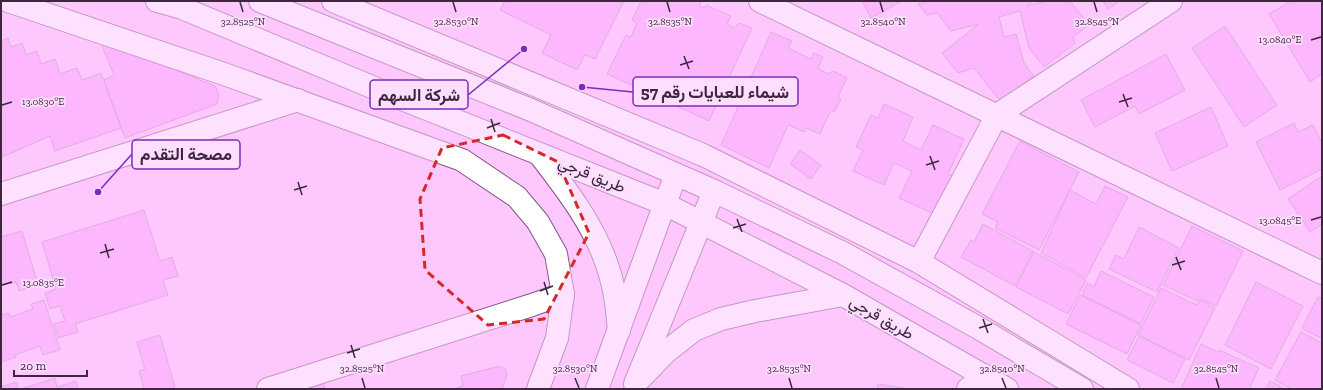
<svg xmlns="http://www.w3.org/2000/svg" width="1323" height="390" viewBox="0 0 1323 390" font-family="'Zilla Slab',Vazirmatn,serif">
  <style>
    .building { fill: #fca2fe; stroke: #be8cbe }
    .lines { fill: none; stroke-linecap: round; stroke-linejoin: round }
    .minor-casing { stroke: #845584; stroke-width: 24 }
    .major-casing { stroke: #845584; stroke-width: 24 }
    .highway-casing { stroke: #845584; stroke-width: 24 }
    .minor { stroke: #fff; stroke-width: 22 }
    .major { stroke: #fff; stroke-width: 22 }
    .highway { stroke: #fff; stroke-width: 22 }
    .marked { fill: none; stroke: #d62828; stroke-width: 3; stroke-dasharray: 8 5; stroke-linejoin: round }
    .ticks { fill: none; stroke: #3c273c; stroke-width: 1.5 }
    .labels { text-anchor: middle; stroke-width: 3.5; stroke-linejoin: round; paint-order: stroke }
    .street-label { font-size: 16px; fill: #3c273c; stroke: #fedefe }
    .ticks-label { font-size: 10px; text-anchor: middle; fill: #3c273c; stroke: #fedefe; stroke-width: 3.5; stroke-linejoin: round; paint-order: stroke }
    .leader { fill: none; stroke: #7b2cbf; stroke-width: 1.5 }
    .callout-dot { fill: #7b2cbf; stroke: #fedefe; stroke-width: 1.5 }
    .callout { fill: #fedefe; stroke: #7b2cbf; stroke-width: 1.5 }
    .callout-label { font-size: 17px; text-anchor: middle; font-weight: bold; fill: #3c273c }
  </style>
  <rect width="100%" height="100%" fill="#fec8fe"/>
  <g class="building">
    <polygon points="505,1 624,1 595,59 585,55 577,70 542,53 551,35 500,10"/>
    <polygon points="641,1 699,1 701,2 699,6 705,8 706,5 731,16 727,24 734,28 739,23 752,28 709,121 607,74 626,35 631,37 637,23 632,20"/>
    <polygon points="862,1 902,1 871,18"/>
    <polygon points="930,1 1033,1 1027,6 1046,1 1070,1 1089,25 1073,37 1075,43 1044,67 1029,48 1020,11 999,17 1004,37 1016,34 1024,63 1034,76 1001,102 974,68 958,73 942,53 979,24 951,31 937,13 927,15 918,4"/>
    <polygon points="1103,1 1120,1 1108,9"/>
    <polygon points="1291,1 1322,1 1322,74 1310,82 1269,14"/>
    <polygon points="1225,26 1277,105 1244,127 1192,48"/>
    <polygon points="771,32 792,41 788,48 811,59 814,53 823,57 818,69 829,74 833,71 847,78 838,97 841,99 835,111 830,112 820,134 806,128 804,132 788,125 769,168 721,145"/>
    <polygon points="8,38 11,47 22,43 26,55 37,51 41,64 55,59 60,74 77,68 82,80 101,73 121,128 55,151 50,136 9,154 1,157 1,41"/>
    <polygon points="99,39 215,86 219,94 217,104 125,138 104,80 114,75"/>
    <polygon points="1166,54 1185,90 1139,114 1135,106 1095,127 1081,100"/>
    <polygon points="884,104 913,117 903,141 921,150 933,125 964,139 948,174 957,178 950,195 943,192 934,214 899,198 912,171 894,163 884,185 853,171 863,150 856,147 871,115 878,118"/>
    <polygon points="1211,107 1228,146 1172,171 1155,133"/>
    <polygon points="1294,123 1298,132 1313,125 1322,143 1322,169 1280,190 1256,142"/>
    <polygon points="1020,141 1079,172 1039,250 995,228 998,222 982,214"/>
    <polygon points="800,150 821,165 811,179 790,164"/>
    <polygon points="1322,176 1322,224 1310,232 1288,199"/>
    <polygon points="1105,186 1128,197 1086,278 1041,253 1070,190 1096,204"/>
    <polygon points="144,210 160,261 172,257 178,276 163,280 168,295 75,324 78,332 58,338 54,324 65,321 60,306 50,309 45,293 56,289 42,242"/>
    <polygon points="983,224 1033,251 1015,286 961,257 971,240 974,242"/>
    <polygon points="1192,226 1243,251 1216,306 1198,298 1197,301 1163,285"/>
    <polygon points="1139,227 1179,248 1157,292 1109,269 1116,255 1124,259"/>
    <polygon points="22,231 38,285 19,291 16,282 1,286 1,237"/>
    <polygon points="1034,252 1086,280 1068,314 1016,287"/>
    <polygon points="1101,271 1154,297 1141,324 1082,295 1087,283 1094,287"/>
    <polygon points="1256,282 1303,306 1271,369 1225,345"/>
    <polygon points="1161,288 1197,305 1199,300 1215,308 1189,360 1138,335"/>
    <polygon points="1080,295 1141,325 1127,354 1066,324"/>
    <polygon points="1318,297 1322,299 1322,339 1302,328"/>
    <polygon points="44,300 60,350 43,355 40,346 15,355 16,357 1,362 1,315 9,313 10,317 33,309 31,304"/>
    <polygon points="1301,332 1322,343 1322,389 1292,389 1275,380"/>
    <polygon points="160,335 175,387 168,389 144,389 139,371 145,369 137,342"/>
    <polygon points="1139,336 1185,359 1173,383 1127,360"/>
    <polygon points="1201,344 1218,352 1219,350 1259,368 1249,389 1181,389"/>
    <polygon points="500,366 505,369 507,375 502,389 454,389 463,386 461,376"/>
    <polygon points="55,378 57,387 76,381 78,389 21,389"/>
    <polygon points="1270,381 1285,389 1266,389"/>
    <polygon points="16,382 18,389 1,389 1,387"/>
    <polygon points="323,383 325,389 306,389"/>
    <polygon points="878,384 909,389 877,389"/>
  </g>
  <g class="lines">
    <defs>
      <g id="minor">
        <polyline points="8,1 224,74 462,160 517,197 538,222 556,254 563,294 557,338 538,389"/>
        <polyline points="333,1 703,155 919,262 1128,389"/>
        <polyline points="760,1 1322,273"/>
        <polyline points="1,194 298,100"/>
        <polyline points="919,262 997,115 1171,1"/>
        <polyline points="268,389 532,305 563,294"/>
        <polyline points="968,389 984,375"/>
      </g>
      <g id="major">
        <polyline points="635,384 714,191"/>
        <polyline points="597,389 664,206 676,175"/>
      </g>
      <g id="highway">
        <polyline points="157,1 182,8 372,87 665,204 843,295 1007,389"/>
        <polyline points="260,1 531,110 714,191 843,253 975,326 1082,389"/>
        <path d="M539,154C566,189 595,226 608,268C615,288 617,309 619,331"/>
        <polyline points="636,383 666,352 694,330 721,319 755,311 843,295"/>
      </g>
    </defs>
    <use href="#minor" class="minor-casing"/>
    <use href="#major" class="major-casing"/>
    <use href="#highway" class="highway-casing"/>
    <use href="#minor" class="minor"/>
    <use href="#major" class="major"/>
    <use href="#highway" class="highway"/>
  </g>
  <path d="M0 0H1323V390H0ZM503,135L558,162L589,233L544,319L488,325L425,270L420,199L442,148Z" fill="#fec8fe" fill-opacity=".55" fill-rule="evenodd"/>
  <path class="marked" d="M503,135L558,162L589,233L544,319L488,325L425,270L420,199L442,148Z"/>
  <path class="ticks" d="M240,2L243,12M453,2L456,12M667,2L670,12M880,2L883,12M1094,2L1097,12M1311,40L1321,37M684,56L689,69M680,65L693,61M1123,94L1128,107M1119,102L1132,98M2,105L12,102M491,119L495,132M487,128L500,123M930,156L935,170M926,165L939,161M298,182L302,195M294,190L307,186M737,219L742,232M1311,220L1321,217M733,228L746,224M105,244L109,258M100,253L114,249M1176,257L1181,270M1172,265L1185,261M544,282L548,295M2,285L12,282M540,291L553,286M983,319L988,333M979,328L992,324M351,345L355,358M347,353L360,349M362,378L365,388M575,378L579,388M789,378L792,388M1002,378L1006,388M1216,378L1219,388"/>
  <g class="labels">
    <g class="street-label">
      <text transform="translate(592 174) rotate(22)" y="6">طريق قرجي</text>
      <text transform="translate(882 317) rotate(30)" y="6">طريق قرجي</text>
    </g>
  </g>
  <g class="ticks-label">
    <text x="243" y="25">32.8525°N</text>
    <text x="456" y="25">32.8530°N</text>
    <text x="670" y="25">32.8535°N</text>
    <text x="883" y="25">32.8540°N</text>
    <text x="1097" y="25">32.8545°N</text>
    <text x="1280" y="43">13.0840°E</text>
    <text x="43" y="105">13.0830°E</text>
    <text x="1280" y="224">13.0845°E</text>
    <text x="43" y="286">13.0835°E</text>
    <text x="362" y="372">32.8525°N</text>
    <text x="575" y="372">32.8530°N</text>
    <text x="789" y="372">32.8535°N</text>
    <text x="1002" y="372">32.8540°N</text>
    <text x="1216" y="372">32.8545°N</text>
  </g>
  <path class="leader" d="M582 87L633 92M524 49L468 95M98 192L132 154"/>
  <g class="callout-dot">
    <circle cx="582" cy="87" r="4"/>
    <circle cx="524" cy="49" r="4"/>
    <circle cx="98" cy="192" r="4"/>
  </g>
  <g class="callout">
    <rect x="633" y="77" width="165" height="29" rx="4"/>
    <rect x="370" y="80" width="98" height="29" rx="4"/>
    <rect x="132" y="140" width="108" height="29" rx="4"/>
  </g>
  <g class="callout-label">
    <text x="715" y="98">شيماء للعبايات رقم 57</text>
    <text x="419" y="101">شركة السهم</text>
    <text x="186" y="160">مصحة التقدم</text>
  </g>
  <rect width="1323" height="390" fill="none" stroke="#3c273c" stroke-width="4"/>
  <path d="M14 370v6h73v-6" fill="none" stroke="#3c273c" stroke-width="2"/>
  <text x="20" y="370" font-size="12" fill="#3c273c" stroke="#fedefe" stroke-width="3" paint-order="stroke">20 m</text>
</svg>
